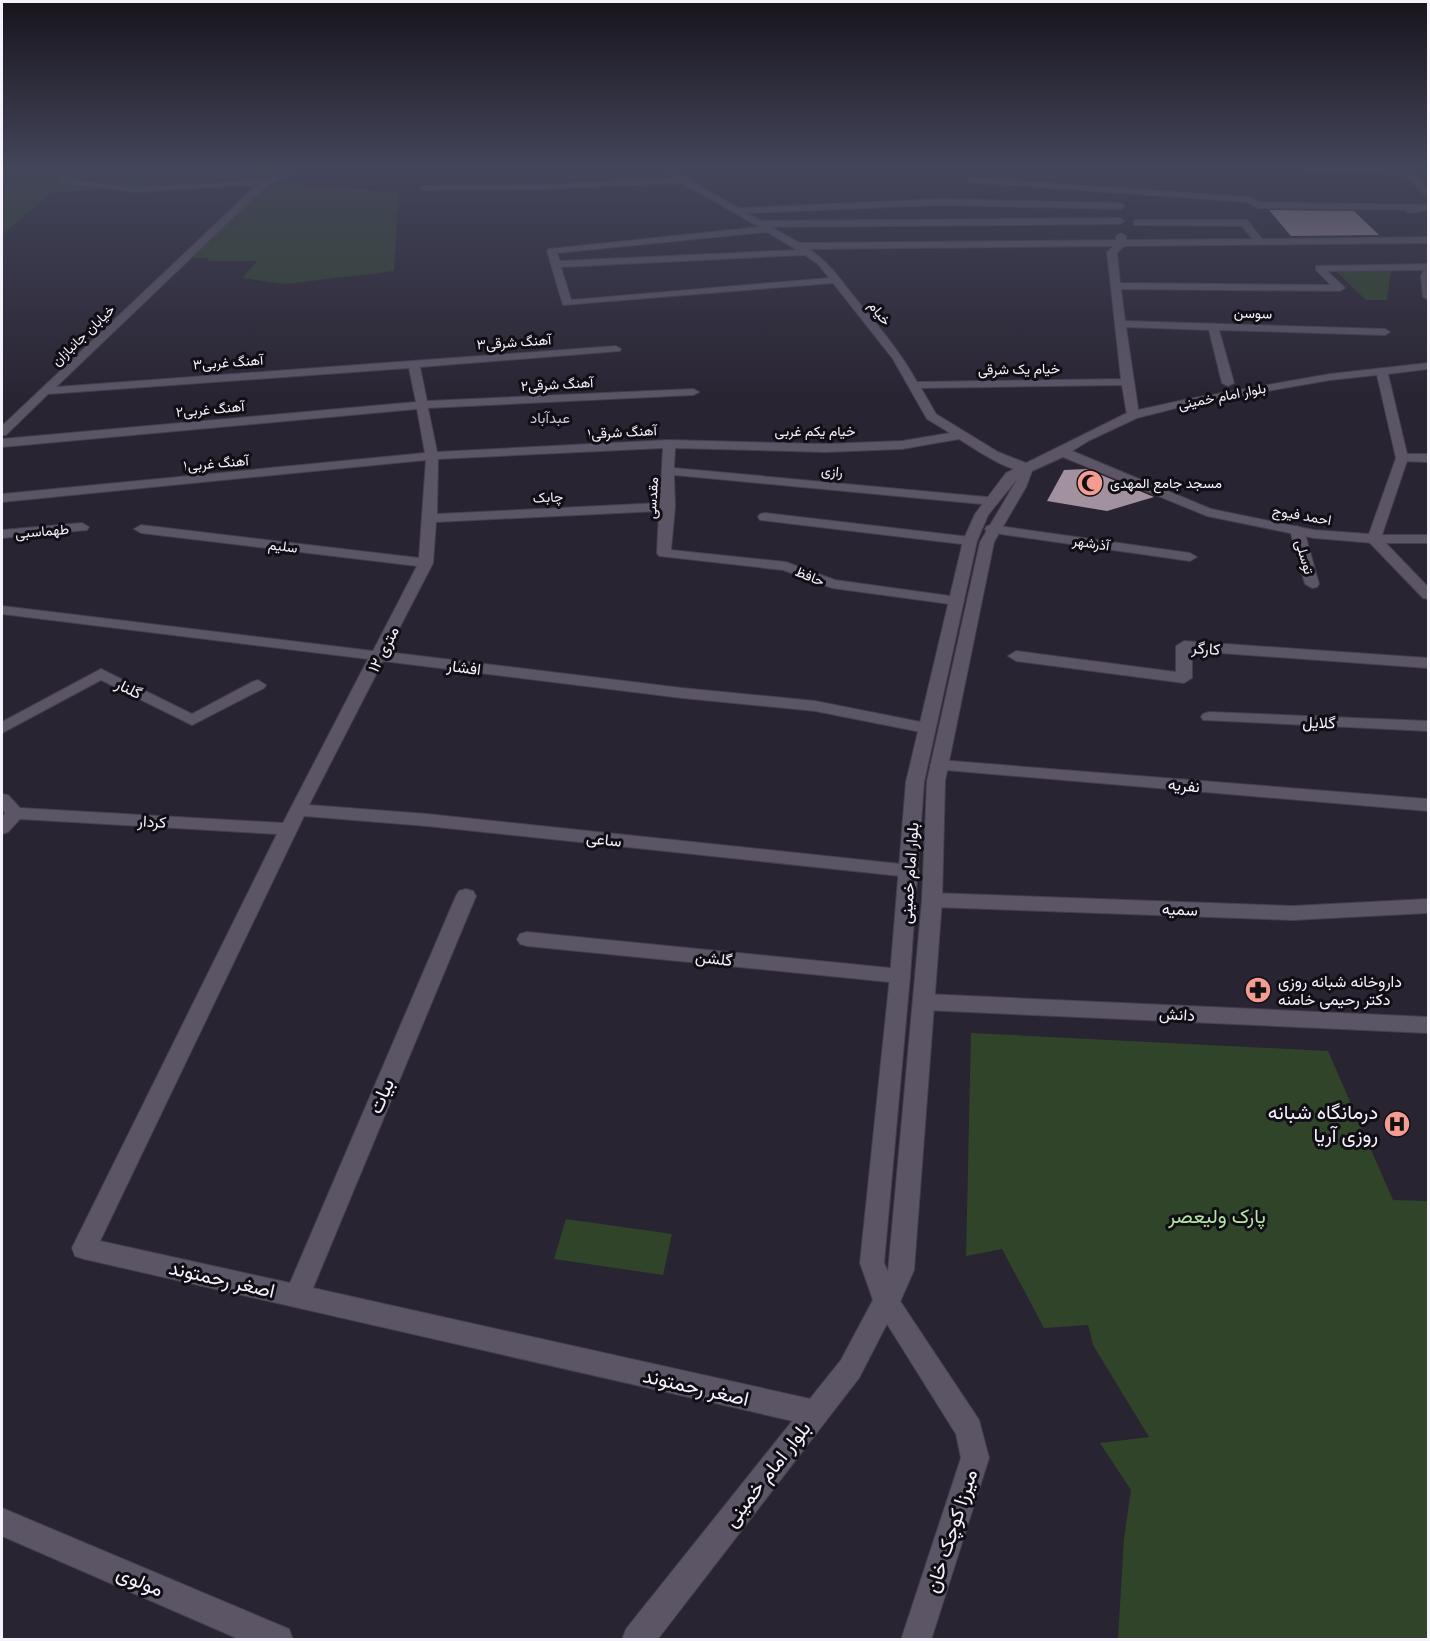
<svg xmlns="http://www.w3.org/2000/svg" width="1430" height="1641" viewBox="0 0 1430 1641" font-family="Raleway,Vazirmatn,sans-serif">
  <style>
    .green { fill: #2f4428 }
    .building { fill: #a2919e }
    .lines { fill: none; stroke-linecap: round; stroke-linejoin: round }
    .service-casing { stroke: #443f4b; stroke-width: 2 }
    .minor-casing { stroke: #443f4b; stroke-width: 2 }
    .tertiary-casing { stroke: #443f4b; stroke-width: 2 }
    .service { fill: #5b5566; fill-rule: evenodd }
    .minor { fill: #5b5566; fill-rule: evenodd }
    .tertiary { fill: #5b5566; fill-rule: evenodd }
    .labels { text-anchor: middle; stroke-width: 6; stroke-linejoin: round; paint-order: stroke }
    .far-street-label { font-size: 14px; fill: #f5f2fc; stroke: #110e15 }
    .far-poi-label { font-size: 14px; fill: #f5f2fc; stroke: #110e15; text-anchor: start }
    .far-neighbourhood-label { font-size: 15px; fill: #cac4d6; stroke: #110e15 }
    .street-label { font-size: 16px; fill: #f5f2fc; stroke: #110e15 }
    .poi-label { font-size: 16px; fill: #f5f2fc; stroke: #110e15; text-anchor: start }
    .near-street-label { font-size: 20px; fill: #f5f2fc; stroke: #110e15 }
    .near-poi-label { font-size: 20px; fill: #f5f2fc; stroke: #110e15; text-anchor: end }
    .near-park-label { font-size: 20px; fill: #b2e5a1; stroke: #110e15 }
  </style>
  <rect width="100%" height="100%" fill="#292432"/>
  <g class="green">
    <polygon points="2,169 283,169 253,181 51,192 2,235"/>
    <polygon points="294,182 311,187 399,192 394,271 286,284 242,278 257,261 208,261 209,258 191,258 266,186"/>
    <polygon points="1335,270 1391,270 1387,300 1366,300"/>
    <polygon points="971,1033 1328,1051 1393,1200 1428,1201 1428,1639 1118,1639 1124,1539 1131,1490 1100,1443 1149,1437 1093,1345 1088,1325 1044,1328 1002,1249 966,1256"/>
    <polygon points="566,1219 672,1234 663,1275 554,1259"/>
  </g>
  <g class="building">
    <polygon points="1269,210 1354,211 1379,235 1291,236"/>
    <polygon points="1087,469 1154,497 1107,511 1047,501 1064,470"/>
  </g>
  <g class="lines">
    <defs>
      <g id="service">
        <polygon points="82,169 99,169 70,176 68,180 134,188 268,180 272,182 268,184 134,192 59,182 64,172"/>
        <polygon points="1428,206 1428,210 1409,213 1405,211"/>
      </g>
      <g id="minor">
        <path d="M289,169H300L266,186L56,387L616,346L621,349L620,351L420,367L427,401L693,389L699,392L693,395L428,408L437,452L669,440L825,444L902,441L950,433L927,419L893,359L833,283L563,305L547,251L549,249L759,227L682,183L544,189L421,190L420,188L424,186L544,185L674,178L660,169H670L739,208L940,199L1121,203L1125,206L1121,209L940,205L747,213L762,221L1120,218L1124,221L1120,224L771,227L800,243L1116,240V236L1121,233L1126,236V240L1252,239L1242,226L1134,225V221L1137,220H1245L1248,221L1262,239L1428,237V243L1124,246L1117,253L1120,283L1331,285L1316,270V266L1428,264V270L1327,271L1345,288L1340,291L1121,289L1125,321L1385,329L1390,332L1385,335L1219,330L1234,383L1228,386L1222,383L1209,330L1126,327L1139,415L1133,419L1127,415L1122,385L921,388L936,414L998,452L1031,465L1033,468L1031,471C1012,475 975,449 959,439L902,449L825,452L675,448L674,468L997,498L999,501L997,504L992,505L674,475L675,507L671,550L786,562L835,580L957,597L964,601L962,604L957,605L832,588L783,570L659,556L657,553L659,511L436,522L433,563L387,652L682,688L815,701L926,723L934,728L926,733L815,711L682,698L383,661L309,805L427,814L910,865L917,867L919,871L917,875L910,877L427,826L304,816L100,1241L290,1283L456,896L459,891L466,889L473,891L476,896L313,1288L815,1400L825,1404L829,1413L825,1422L815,1426L84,1259L75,1256L72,1248L277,834L20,819L8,832L2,834V817L5,813L2,809V794L8,795L20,808L283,823L368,659L2,614V606L373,651L417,566L141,533L134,529L141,525L419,558L426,460L2,502V494L425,453L417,409L2,447V439L416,402L409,368L48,394L6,435H2V426L260,182ZM767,232L797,250L560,261L557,253ZM1114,246L1107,252L1121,379L917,382C900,351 878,326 856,299C841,281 828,260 808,249ZM805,255L818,264L829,278L571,300L561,267ZM663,448L660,503L437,514L438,459Z"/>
        <polygon points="1301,169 1407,169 1409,171 1405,173 1305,171"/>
        <polygon points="971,178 1249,197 1260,202 1428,205 1428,210 1258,208 1247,202 968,182 967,180"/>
        <polygon points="1402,454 1428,454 1428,462 1398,461 1396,458 1398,455"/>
        <polygon points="765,513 970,537 977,541 970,545 760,520 758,517 760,514"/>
        <polygon points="82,523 89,527 87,530 2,538 2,530"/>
        <polygon points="992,525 1190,553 1197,557 1190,561 987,532 985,529 987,526"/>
        <polygon points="1297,526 1304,530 1319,584 1317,587 1312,588 1305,584 1290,530"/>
        <polygon points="1374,535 1379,536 1428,587 1428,599 1423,598 1369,542 1367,539 1369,536"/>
        <polygon points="1184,641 1428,658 1428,668 1192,651 1192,678 1184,683 1016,661 1008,656 1016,651 1176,672 1176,646"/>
        <polygon points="101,669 192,714 252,682 258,680 266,685 264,688 192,725 101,680 2,733 2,722"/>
        <polygon points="1209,712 1428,721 1428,731 1203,720 1201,717 1203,714"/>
        <polygon points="939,760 1428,799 1428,811 933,769 930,765 933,761"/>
        <polygon points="932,893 1293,906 1428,899 1428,913 1293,920 932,907 925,905 922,900 925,895"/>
        <polygon points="527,932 900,969 907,971 910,976 907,981 900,983 527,946 520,944 517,939 520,934"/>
        <polygon points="925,994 1428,1017 1428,1033 925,1010 918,1007 915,1002 918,997"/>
        <polygon points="887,1291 896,1295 979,1420 989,1458 931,1640 901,1640 961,1458 956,1434 874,1303 878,1295"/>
        <polygon points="2,1508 289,1629 293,1640 241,1640 2,1536"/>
      </g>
      <g id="tertiary">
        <polygon points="1399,169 1408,169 1428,189 1428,195 1425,195"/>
        <polygon points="1428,267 1428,300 1423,297 1421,276 1425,268"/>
        <path d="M1428,363V369L1388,374L1408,458L1382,535H1428V543H1374L1314,538L1207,516L1063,457L1032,471L1026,487L994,542L945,781L942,900L914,1270L896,1311L893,1312L859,1378L657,1640H622L626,1629L841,1360L873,1300L860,1263L890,976L906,782L963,541L975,514L1006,473L1129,412L1188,399L1330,374ZM1377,375L1396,458L1369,534L1314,530L1211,509L1072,451L1090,440L1137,418L1188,405L1330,380ZM1018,478L980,542L927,781L922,900L888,1272L884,1263L910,976L924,782L977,541L988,515Z"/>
      </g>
    </defs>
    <use href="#service" class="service-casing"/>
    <use href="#minor" class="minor-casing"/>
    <use href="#tertiary" class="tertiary-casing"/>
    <use href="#service" class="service"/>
    <use href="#minor" class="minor"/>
    <use href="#tertiary" class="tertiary"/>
  </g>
  <linearGradient id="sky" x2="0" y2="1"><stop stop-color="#17141c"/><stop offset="0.42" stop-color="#43455a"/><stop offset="1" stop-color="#43455a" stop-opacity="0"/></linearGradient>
  <rect width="1430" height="399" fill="url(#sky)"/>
  <defs>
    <symbol id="mosque-disc" viewBox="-11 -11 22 22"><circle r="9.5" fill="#f59c92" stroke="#110e15"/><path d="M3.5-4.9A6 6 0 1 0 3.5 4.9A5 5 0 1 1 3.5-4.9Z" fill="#111"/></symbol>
    <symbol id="pharmacy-disc" viewBox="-11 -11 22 22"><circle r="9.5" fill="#f59c92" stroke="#110e15"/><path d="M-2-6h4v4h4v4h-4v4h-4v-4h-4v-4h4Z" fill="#111"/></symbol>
    <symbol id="hospital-disc" viewBox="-11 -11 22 22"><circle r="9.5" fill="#f59c92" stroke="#110e15"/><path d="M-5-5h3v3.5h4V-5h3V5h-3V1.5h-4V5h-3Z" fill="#111"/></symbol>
  </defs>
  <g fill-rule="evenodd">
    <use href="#mosque-disc" x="1075" y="468" width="30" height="30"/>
    <use href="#pharmacy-disc" x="1243" y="975" width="30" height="30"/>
    <use href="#hospital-disc" x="1382" y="1109" width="30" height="30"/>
  </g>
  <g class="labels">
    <g class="far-street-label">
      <text transform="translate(880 313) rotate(51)" y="5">خیام</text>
      <text transform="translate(1253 313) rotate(2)" y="5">سوسن</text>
      <text transform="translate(83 335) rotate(-44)" y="5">خیابان جانبازان</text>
      <text transform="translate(514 342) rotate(-4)" y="5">آهنگ شرقی۳</text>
      <text transform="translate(228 362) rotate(-4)" y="5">آهنگ غربی۳</text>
      <text transform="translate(1019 369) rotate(-1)" y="5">خیام یک شرقی</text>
      <text transform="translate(557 384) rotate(-3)" y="5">آهنگ شرقی۲</text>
      <text transform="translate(1222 396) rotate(-11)" y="5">بلوار امام خمینی</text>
      <text transform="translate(210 409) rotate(-5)" y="5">آهنگ غربی۲</text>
      <text x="815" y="436">خیام یکم غربی</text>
      <text transform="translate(622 432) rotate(-3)" y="5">آهنگ شرقی۱</text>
      <text transform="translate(216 463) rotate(-5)" y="5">آهنگ غربی۱</text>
      <text transform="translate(832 471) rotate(5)" y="5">رازی</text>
      <text transform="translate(548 497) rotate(-3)" y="5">چابک</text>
      <text transform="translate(652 498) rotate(-87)" y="5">مقدسی</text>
      <text transform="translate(1302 515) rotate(10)" y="5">احمد فیوج</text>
      <text transform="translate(42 531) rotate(-5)" y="5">طهماسبی</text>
      <text transform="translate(1091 543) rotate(8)" y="5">آذرشهر</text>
      <text transform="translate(283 546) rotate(7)" y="5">سلیم</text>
      <text transform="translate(1305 557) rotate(74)" y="5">توسلی</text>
      <text transform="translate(810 576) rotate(22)" y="5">حافظ</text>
    </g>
    <g class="far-poi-label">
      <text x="1110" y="488">مسجد جامع المهدی</text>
    </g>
    <g class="far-neighbourhood-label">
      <text x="550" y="423">عبدآباد</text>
    </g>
    <g class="street-label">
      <text transform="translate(1206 648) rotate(4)" y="6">کارگر</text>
      <text transform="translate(383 649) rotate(-63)" y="6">۱۲ متری</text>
      <text transform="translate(464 667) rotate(7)" y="6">افشار</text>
      <text transform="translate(129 688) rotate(27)" y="6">گلنار</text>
      <text transform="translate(1319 722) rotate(2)" y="6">گلایل</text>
      <text transform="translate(1184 785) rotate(5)" y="6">نفریه</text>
      <text transform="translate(152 821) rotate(3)" y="6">کردار</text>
      <text transform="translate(604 839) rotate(6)" y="6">ساعی</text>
      <text transform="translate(909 873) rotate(-86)" y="6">بلوار امام خمینی</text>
      <text transform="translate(1180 909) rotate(2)" y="6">سمیه</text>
      <text transform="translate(714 958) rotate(6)" y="6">گلشن</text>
      <text transform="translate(1177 1014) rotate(3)" y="6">دانش</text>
    </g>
    <g class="poi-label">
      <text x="1278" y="987">داروخانه شبانه روزی<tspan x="1278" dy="18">دکتر رحیمی خامنه</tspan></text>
    </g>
    <g class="near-street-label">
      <text transform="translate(381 1096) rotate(-67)" y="7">بیات</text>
      <text transform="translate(222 1279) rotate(13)" y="7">اصغر رحمتوند</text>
      <text transform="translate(696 1387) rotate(13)" y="7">اصغر رحمتوند</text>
      <text transform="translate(767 1474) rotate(-52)" y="7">بلوار امام خمینی</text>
      <text transform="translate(951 1531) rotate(-72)" y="7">میرزا کوچک خان</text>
      <text transform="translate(140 1581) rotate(23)" y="7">مولوی</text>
    </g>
    <g class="near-poi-label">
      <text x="1378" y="1119">درمانگاه شبانه<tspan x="1378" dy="23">روزی آریا</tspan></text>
    </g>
    <g class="near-park-label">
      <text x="1217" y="1223">پارک ولیعصر</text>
    </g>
  </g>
  <rect width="1430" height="1641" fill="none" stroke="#f5f2fc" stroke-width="6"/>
</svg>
